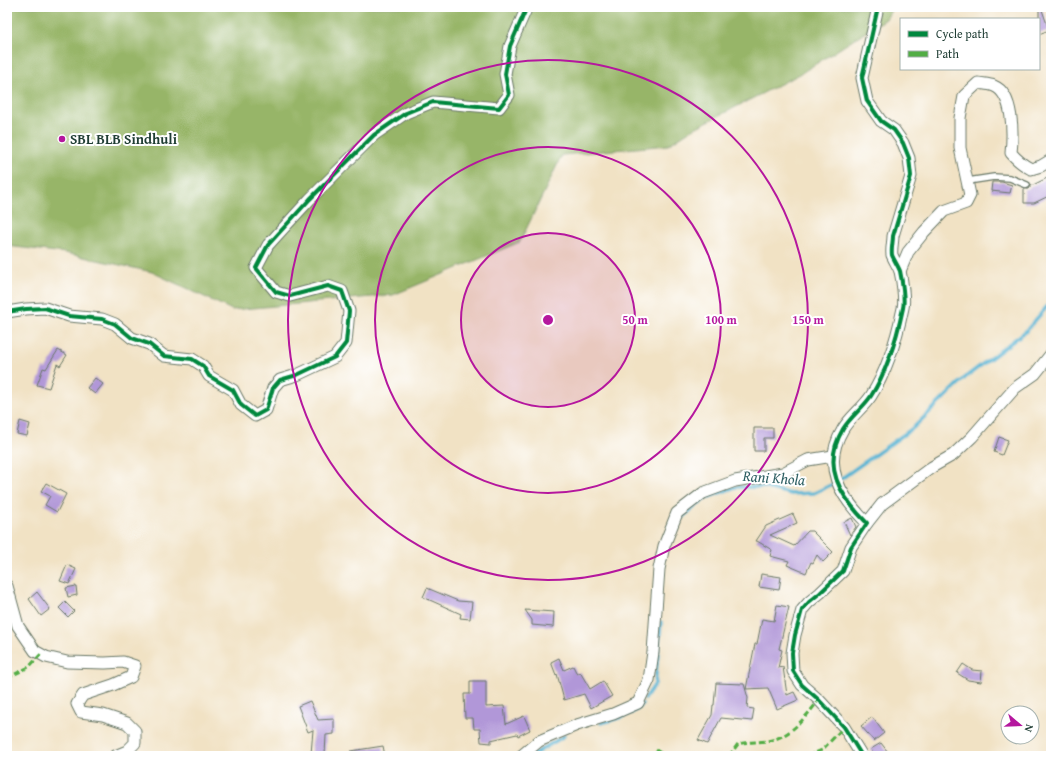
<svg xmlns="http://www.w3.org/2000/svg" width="1058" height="763" viewBox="0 0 1058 763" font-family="'Gentium Book Plus',serif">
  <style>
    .forest { fill: #97b567; stroke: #5b794e }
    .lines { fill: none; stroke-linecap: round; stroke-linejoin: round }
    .stream { stroke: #54b3d3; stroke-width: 3.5 }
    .building { fill: #b197d8 }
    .lane-casing { stroke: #687766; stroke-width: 8 }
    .street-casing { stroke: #687766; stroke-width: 13 }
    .lane { stroke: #fff; stroke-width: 5.5 }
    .street { stroke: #fff; stroke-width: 11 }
    .quiet { stroke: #52ad45; stroke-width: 3; stroke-dasharray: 6 3; stroke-linecap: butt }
    .cycleway-casing { stroke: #fff; stroke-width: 6 }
    .cycleway { stroke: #00873e; stroke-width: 4 }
    .ring { fill: none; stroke: #b5179e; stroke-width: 2 }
    .poi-dot { fill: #b5179e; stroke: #fff; stroke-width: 1.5 }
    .labels { text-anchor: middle; stroke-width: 4; stroke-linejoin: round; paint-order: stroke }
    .poi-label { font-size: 14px; font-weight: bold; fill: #1f3d34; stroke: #fff; text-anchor: start }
    .water-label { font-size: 15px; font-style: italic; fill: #2f6064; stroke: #fff }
    .centre { fill: #b5179e; stroke: #fff; stroke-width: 2 }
    .ring-label { font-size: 12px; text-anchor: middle; font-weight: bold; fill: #b5179e; stroke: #fff; stroke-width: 4; stroke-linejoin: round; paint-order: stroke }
  </style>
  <rect width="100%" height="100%" fill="#fff"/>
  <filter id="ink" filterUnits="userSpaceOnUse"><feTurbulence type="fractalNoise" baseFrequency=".025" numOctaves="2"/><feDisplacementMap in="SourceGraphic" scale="8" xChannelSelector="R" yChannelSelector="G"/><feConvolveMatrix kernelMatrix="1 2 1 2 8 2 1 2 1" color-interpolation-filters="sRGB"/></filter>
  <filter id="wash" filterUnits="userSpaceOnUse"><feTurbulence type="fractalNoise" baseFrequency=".012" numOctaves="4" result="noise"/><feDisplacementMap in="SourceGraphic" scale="16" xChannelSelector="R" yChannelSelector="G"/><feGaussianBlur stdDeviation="0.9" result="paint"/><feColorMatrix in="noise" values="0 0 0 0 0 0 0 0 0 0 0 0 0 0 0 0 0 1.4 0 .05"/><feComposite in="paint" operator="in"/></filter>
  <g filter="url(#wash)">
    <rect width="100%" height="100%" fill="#f1e2c4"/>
    <polygon class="forest" points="7,7 893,7 886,19 800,74 691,130 668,145 562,155 520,242 393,295 232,310 152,272 65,253 7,246"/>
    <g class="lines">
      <g class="stream">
        <polyline points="680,519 706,498 735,487 763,487 791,494 814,493 835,483 913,428 967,376 1026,331 1051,302"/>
        <polyline points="645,699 655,684 661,622"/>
        <path d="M601,723C613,720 636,714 642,704"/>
        <polyline points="531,756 564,736"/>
      </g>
    </g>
    <g id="blocks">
      <g class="building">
        <polygon points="1039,7 1041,7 1049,30 1039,34"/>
        <polygon points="1051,176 1051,195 1034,203 1024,203 1024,189 1029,189 1031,186"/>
        <polygon points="992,182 1002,182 1012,185 1010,193 991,191"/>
        <polygon points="58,350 67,355 60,366 57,364 49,388 37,385 43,368 46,369"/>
        <polygon points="95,378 103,384 95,394 87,388"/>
        <polygon points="20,421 30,424 27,436 17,434"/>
        <polygon points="754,428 773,428 773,438 764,438 764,451 754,451"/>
        <polygon points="999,437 1008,440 1002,455 994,452"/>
        <polygon points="46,483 66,494 57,512 45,505 50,496 41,491"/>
        <polygon points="793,514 797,523 770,535 794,546 808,531 812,531 833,552 823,562 817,555 813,563 811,562 806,573 787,565 789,561 770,556 772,550 757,541 756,541 766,526"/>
        <polygon points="852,518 856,527 850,535 844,522"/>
        <polygon points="67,565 76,569 69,584 60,581"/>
        <polygon points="761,574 781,577 779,590 759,587"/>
        <polygon points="76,586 77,595 68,597 66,588"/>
        <polygon points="427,588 458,601 472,602 470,619 460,618 461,614 423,597"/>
        <polygon points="37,592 50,609 41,616 29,599"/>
        <polygon points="65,602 74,611 68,617 59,608"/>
        <polygon points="777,605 789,607 779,649 782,650 778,668 783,667 787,695 794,692 798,700 777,709 768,688 746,689 755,644 757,644 762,619 774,621"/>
        <polygon points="525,610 554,612 553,627 532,625 532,620"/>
        <polygon points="559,658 564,670 573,666 577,674 580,672 590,689 603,681 612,696 591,708 584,694 564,700 557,674 556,675 551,662"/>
        <polygon points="963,664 972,670 982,671 981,682 968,680 957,673"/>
        <polygon points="470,681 486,681 486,707 504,706 506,724 524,716 530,730 518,736 517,734 491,740 491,743 481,742 480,729 474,729 473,718 465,718 464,694 470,694"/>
        <polygon points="716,683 744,684 748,698 747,708 754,709 752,721 721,718 707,744 698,740 712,715 713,705 714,705"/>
        <polygon points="310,701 318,720 334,719 334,734 326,735 325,755 311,754 313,730 308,732 298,706"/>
        <polygon points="872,717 884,733 874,741 861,726"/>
        <polygon points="881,743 891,756 874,756 871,749"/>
        <polygon points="383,746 385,756 351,756 351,751"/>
      </g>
    </g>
  </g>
  <g filter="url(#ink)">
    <use href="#blocks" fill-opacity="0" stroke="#687766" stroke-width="1"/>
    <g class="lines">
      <defs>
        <polyline id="lane" points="968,181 994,177 1010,178 1027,185"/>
        <g id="street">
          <path d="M900,271L908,252L924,232L944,211L966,203L970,195L960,148V118L964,96L978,83C983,84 989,84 994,86C1014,94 1013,135 1011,153C1017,160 1023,165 1031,169L1041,166L1051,160"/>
          <polyline points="7,312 26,309 45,308 69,316 102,319 115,324 132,338 149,344 164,356 192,359 203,366 209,376 233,390 241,405 255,416 266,410 273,388 280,380 297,375 335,357 346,343 349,311 342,291 328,286 290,296 276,292 256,268 268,245 310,199 374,135 406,113 433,102 499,108 509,95 505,74 510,46 527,7"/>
          <polyline points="867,523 882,504 932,467 953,455 972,437 1015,388 1035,374 1051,354"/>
          <polyline points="7,586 18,626 35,651 46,657 67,662 105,663 123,662 135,666 131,677 113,685 83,695 77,704 81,712 103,715 127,723 135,731 135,743 127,751 115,756"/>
          <polyline points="521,756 539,741 577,725 613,714 638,703 649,680 653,652 659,569 664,546 677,513 703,493 735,481 783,473 808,460 833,456"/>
          <path d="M862,756L844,727L819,700L802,685L793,671L792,653L795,635L802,610L809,602L820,593L843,571L851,547L867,523C840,496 821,466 843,429C850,417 863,408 871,396C887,371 897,337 903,308C905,300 902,280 900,271C898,266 894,260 892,255C891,249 893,242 893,236L911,176L909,158L903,143L894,130L881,121L867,101L862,78L878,7"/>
        </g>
      </defs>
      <use href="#lane" class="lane-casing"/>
      <use href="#street" class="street-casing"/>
      <use href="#lane" class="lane"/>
      <use href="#street" class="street"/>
      <g class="quiet">
        <polyline points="7,678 29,667 41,654"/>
        <polyline points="656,750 665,756"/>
        <path d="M729,756L738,744C750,741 763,743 775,739C794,733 807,715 819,700"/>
        <polyline points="808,756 822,750 844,727"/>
      </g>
      <defs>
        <g id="cycleway">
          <polyline points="7,312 26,309 45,308 69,316 102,319 115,324 132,338 149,344 164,356 192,359 203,366 209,376 233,390 241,405 255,416 266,410 273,388 280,380 297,375 335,357 346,343 349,311 342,291 328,286 290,296 276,292 256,268 268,245 310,199 374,135 406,113 433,102 499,108 509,95 505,74 510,46 527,7"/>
          <path d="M862,756L844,727L819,700L802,685L793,671L792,653L795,635L802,610L809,602L820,593L843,571L851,547L867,523C840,496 821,466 843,429C850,417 863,408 871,396C887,371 897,337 903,308C905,300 902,280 900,271C898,266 894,260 892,255C891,249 893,242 893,236L911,176L909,158L903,143L894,130L881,121L867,101L862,78L878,7"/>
        </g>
      </defs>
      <use href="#cycleway" class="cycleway-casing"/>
      <use href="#cycleway" class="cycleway"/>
    </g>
  </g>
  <circle cx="548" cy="320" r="87" fill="#b5179e" fill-opacity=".12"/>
  <g class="ring">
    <circle cx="548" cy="320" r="87"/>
    <circle cx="548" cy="320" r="173"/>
    <circle cx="548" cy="320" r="260"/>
  </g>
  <circle class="poi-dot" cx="62" cy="139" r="4"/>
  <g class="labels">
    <g class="poi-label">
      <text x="70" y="144">SBL BLB Sindhuli</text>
    </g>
    <g class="water-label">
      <text transform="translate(774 478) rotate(4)" y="5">Rani Khola</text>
    </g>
  </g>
  <circle cx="548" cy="320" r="6" class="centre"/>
  <g class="ring-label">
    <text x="635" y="324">50 m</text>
    <text x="721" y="324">100 m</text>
    <text x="808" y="324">150 m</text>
  </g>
  <rect width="1058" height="763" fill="none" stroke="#fff" stroke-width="24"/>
  <rect x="900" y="18" width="140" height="52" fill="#ffffff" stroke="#a5b1ae"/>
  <rect x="908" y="31" width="20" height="6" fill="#00873e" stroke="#a5b1ae"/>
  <text x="936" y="38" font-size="12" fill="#1f3d34">Cycle path</text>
  <rect x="908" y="51" width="20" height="6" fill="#52ad45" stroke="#a5b1ae"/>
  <text x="936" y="58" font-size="12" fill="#1f3d34">Path</text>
  <g transform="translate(1020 725) rotate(109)"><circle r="19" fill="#ffffff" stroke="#a5b1ae"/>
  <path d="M0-3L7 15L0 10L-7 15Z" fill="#b5179e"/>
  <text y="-6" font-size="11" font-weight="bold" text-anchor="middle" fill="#1f3d34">N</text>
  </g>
</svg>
